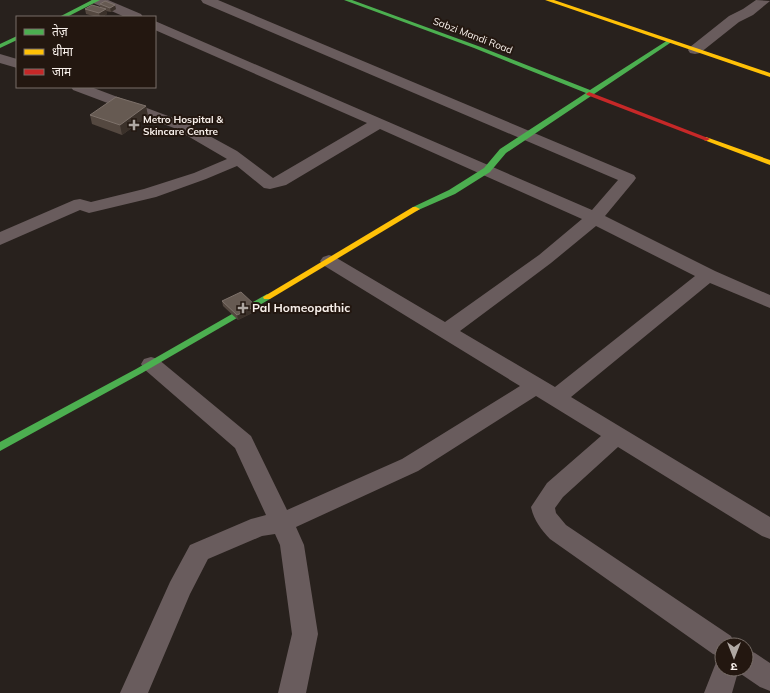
<svg xmlns="http://www.w3.org/2000/svg" width="770" height="693" viewBox="0 0 770 693" font-family="Mulish,'Noto Sans Devanagari',sans-serif">
  <style>
    .lines { fill: none; stroke-linecap: round; stroke-linejoin: round }
    .street { fill: #695c5d; fill-rule: evenodd }
    .fast { fill: #4caf50; fill-rule: evenodd }
    .slow { fill: #ffc107; fill-rule: evenodd }
    .jam { fill: #c62828; fill-rule: evenodd }
    .wall { fill: #544840 }
    .shaded-wall { fill: #3b312a }
    .building { fill: #665a52; stroke: #7d716a }
    .poi-dot { fill: #afa8a3; stroke: #231710; stroke-width: 1.5 }
    .labels { text-anchor: middle; stroke-width: 4; stroke-linejoin: round; paint-order: stroke }
    .far-street-label { font-size: 10px; fill: #f8f0eb; stroke: #231710 }
    .far-poi-label { font-size: 10px; font-weight: bold; fill: #f8f0eb; stroke: #231710; text-anchor: start }
    .poi-label { font-size: 12px; font-weight: bold; fill: #f8f0eb; stroke: #231710; text-anchor: start }
  </style>
  <rect width="100%" height="100%" fill="#28211d"/>
  <g class="lines">
    <g class="street">
      <polygon points="91,0 108,0 141,14 143,17 125,17 93,3"/>
      <path d="M201,0H218L634,175L636,178L634,181L605,216L715,271L770,295V308L710,283L571,397L770,517V539L762,536L618,447L563,497L555,508L556,513L566,525L731,636L735,645H722V657L713,654L550,539C541,529 534,521 531,507L547,483L601,436L536,396L418,471L296,527L304,545L318,634L306,693H278L292,634L280,545L275,534L262,536L208,559L190,594L148,693H120L170,582L190,545L251,519L266,515L235,448L144,369L141,364L144,359L151,357L158,359L251,436L287,510L402,459L520,386L323,265L320,261L323,257L329,255L335,257L445,322L539,255L582,219L380,129L286,185L270,189L264,188L237,166L206,179L156,197L89,213L80,210L0,245V232L74,200L80,199L91,202L144,189L194,173L227,159L174,128L73,90L71,87H91L184,122L237,151L273,178L367,123L155,30V21L592,210L618,180L203,3ZM596,226L695,276L555,387L460,331L551,263Z"/>
      <polygon points="756,0 770,1 753,15 739,22 700,53 695,54 690,53 688,50 690,47 729,16 743,9"/>
      <polygon points="0,54 17,59 17,68 0,63"/>
      <polygon points="746,649 755,653 770,663 770,691 760,687 738,672 732,693 704,693 717,660 722,658 722,669 746,669"/>
    </g>
    <g class="fast">
      <polygon points="92,0 100,0 67,17 59,17"/>
      <polygon points="344,0 352,0 478,46 590,90 668,40 673,41 506,153 490,172 455,194 416,211 412,209 413,207 449,190 484,168 500,149 586,93 474,48"/>
      <polygon points="17,36 17,40 0,48 0,44"/>
      <polygon points="267,294 271,297 270,299 142,373 0,451 0,442 136,369"/>
    </g>
    <g class="slow">
      <polygon points="545,0 554,0 770,73 770,77"/>
      <polygon points="706,137 770,160 770,165 704,140 704,138"/>
      <polygon points="413,207 416,207 420,209 270,299 264,299 263,297"/>
    </g>
    <polygon class="jam" points="589,92 708,138 710,139 706,141 704,140 587,95 586,94"/>
  </g>
  <g class="wall">
    <polygon points="100,4 116,9 111,12 106,11 107,14 102,17 97,17 86,14 85,9 100,8"/>
    <polygon points="146,106 148,116 122,135 92,124 90,115"/>
    <polygon points="222,301 256,306 256,311 238,320 223,306"/>
  </g>
  <g class="shaded-wall">
    <polygon points="115,5 116,9 111,12 110,8"/>
    <polygon points="106,9 107,14 102,17 100,17 99,13"/>
    <polygon points="146,106 148,116 122,135 120,125"/>
    <polygon points="256,306 256,311 238,320 237,315"/>
  </g>
  <g class="building">
    <polygon points="105,1 115,5 110,8 100,4"/>
    <polygon points="92,5 106,9 99,13 85,9"/>
    <polygon points="116,97 146,106 120,125 90,115"/>
    <polygon points="241,292 256,306 237,315 222,301"/>
  </g>
  <g class="poi-dot">
    <path d="M132 119h4v4h4v4h-4v4h-4v-4h-4v-4h4z"/>
    <path d="M241 302h4v4h4v4h-4v4h-4v-4h-4v-4h4z"/>
  </g>
  <g class="labels">
    <g class="far-street-label">
      <text transform="translate(473 35) rotate(21)" y="4">Sabzi Mandi Road</text>
    </g>
    <g class="far-poi-label">
      <text x="143" y="123">Metro Hospital &amp;<tspan x="143" dy="12">Skincare Centre</tspan></text>
    </g>
    <g class="poi-label">
      <text x="252" y="312">Pal Homeopathic</text>
    </g>
  </g>
  <rect x="16" y="16" width="140" height="72" fill="#231710" stroke="#786e68"/>
  <rect x="24" y="29" width="20" height="6" fill="#4caf50" stroke="#786e68"/>
  <text x="52" y="36" font-size="12" fill="#f8f0eb">तेज़</text>
  <rect x="24" y="49" width="20" height="6" fill="#ffc107" stroke="#786e68"/>
  <text x="52" y="56" font-size="12" fill="#f8f0eb">धीमा</text>
  <rect x="24" y="69" width="20" height="6" fill="#c62828" stroke="#786e68"/>
  <text x="52" y="76" font-size="12" fill="#f8f0eb">जाम</text>
  <g transform="translate(734 657) rotate(180)"><circle r="19" fill="#231710" stroke="#786e68"/>
  <path d="M0-3L7 15L0 10L-7 15Z" fill="#afa8a3"/>
  <text y="-6" font-size="11" font-weight="bold" text-anchor="middle" fill="#f8f0eb">उ</text>
  </g>
</svg>
